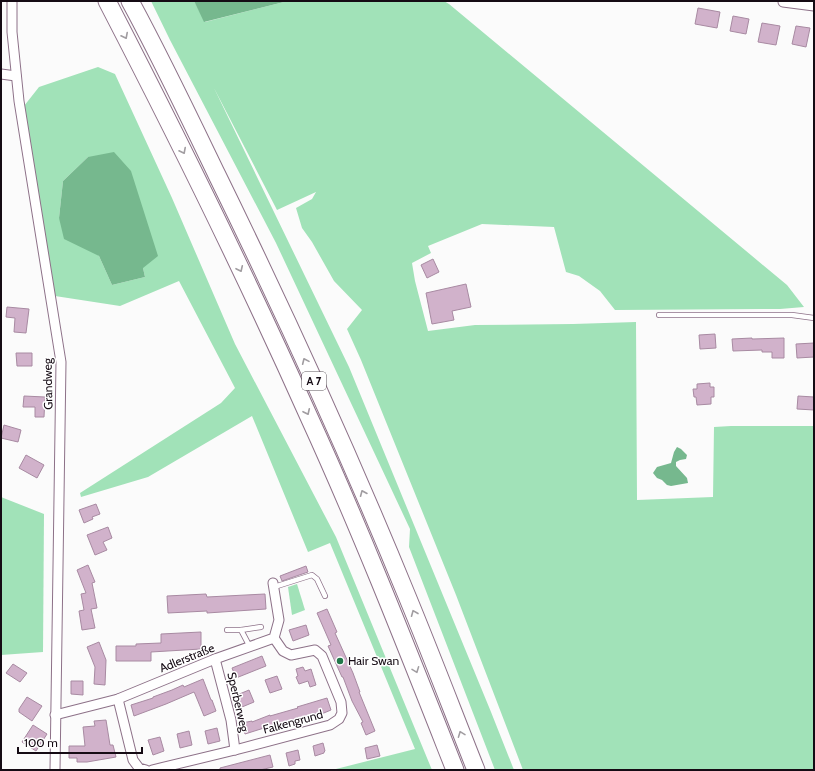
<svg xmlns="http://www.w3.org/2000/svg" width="815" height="771" viewBox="0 0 815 771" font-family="Cabin,sans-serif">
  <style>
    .green { fill: #a1e2b8; fill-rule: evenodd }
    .water { fill: #76b88e }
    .building { fill: #d1b2cb; stroke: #a88aa2 }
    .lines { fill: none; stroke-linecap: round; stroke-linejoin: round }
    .service-casing { stroke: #8d7188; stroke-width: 6 }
    .minor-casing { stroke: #8d7188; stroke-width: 11 }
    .motorway-casing { stroke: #8d7188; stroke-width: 19 }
    .service { stroke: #fff; stroke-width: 4.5 }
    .minor { stroke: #fff; stroke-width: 9 }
    .motorway { stroke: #fff; stroke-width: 17 }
    .oneway { stroke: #a19da1 }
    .poi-dot { fill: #22774a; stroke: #fff; stroke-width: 1.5 }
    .labels { text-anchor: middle; stroke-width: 3; stroke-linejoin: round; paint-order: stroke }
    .shield { fill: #fff; stroke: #5b545a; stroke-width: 1 }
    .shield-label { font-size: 11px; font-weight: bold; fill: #150b14 }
    .street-label { font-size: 12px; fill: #150b14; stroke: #fff }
    .poi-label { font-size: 12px; fill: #150b14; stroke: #fff; text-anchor: start }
  </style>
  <rect width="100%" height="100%" fill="#fbfbfb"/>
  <g class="green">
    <polygon points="151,1 194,1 205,22 288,1 444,1 449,4 787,285 804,307 780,309 615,310 600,291 579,276 566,272 554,227 482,224 428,246 431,253 412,263 415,281 428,331 475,325 573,324 636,322 637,500 713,497 714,427 731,426 814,426 814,770 523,770 456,595 361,360 347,329 362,310 334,281 312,242 302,228 296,208 312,199 316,192 277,210 214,88 349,367 491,712 514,770 495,770 409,547 410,529 276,243 170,40"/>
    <path d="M98,67L115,74L172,198L235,344L336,537L432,770H332L415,749L330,543L308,552L252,416L148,477L81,497L80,493L221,403L235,388L179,281L120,306L55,296L24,106L39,87ZM88,157L143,268L145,277L112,285L99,256L59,218L63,181Z"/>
    <polygon points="1,497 44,514 43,652 1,655"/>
    <polygon points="297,584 305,610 292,615 288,587"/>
  </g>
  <g class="water">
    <polygon points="194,1 288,1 204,22"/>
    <polygon points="114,152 131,171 158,256 143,268 145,277 112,285 99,256 64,239 59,218 63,181 88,157"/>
    <polygon points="677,447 681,449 687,455 686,459 680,460 676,462 676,466 687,478 688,483 671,486 667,485 662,480 657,478 653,473 657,467 671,463 674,452"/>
  </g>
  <g class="building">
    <polygon points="698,8 720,12 717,28 695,24"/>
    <polygon points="733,16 749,19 746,34 730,31"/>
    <polygon points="762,23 780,26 776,45 758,42"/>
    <polygon points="796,26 810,28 806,47 792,44"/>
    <polygon points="433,259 439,272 427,278 421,265"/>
    <polygon points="466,284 471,307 452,311 454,320 432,324 426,293"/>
    <polygon points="7,307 29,309 26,333 14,332 15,318 6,317"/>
    <polygon points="715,334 716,348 700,349 699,335"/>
    <polygon points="752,338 752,339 784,338 784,358 772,358 772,352 762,352 762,350 733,351 732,339"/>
    <polygon points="814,343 814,357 797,358 796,344"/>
    <polygon points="16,353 32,353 32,366 17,366"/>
    <polygon points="710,383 710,387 714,387 714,397 711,397 711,404 697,405 696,397 694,397 693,389 697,389 697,384"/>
    <polygon points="24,396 45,397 44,417 35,417 35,407 23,407"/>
    <polygon points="798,396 814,397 814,410 797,409"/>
    <polygon points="4,425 21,430 18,442 1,438"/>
    <polygon points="26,455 44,465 37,478 19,468"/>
    <polygon points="96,504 100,514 92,517 93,519 84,523 79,510"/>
    <polygon points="108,527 112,538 103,542 107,550 95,555 87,535"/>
    <polygon points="88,565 95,582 92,583 97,608 91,609 95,628 82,630 79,611 84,610 81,594 86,593 77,570"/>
    <polygon points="306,566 308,572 282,581 280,576"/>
    <polygon points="206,594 207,597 265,594 266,609 207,613 207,611 168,613 167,596"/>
    <polygon points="327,609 337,632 335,633 353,673 360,692 359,692 375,731 366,735 361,723 363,722 352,701 343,677 342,677 328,646 331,645 317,613"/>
    <polygon points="306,625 309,635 293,641 289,630"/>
    <polygon points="201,632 201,649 151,652 151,661 116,661 116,646 136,646 136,644 161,643 161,634"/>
    <polygon points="99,642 106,660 105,685 94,684 95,667 87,647"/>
    <polygon points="262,656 266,666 236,678 232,668"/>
    <polygon points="13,664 27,673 20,682 6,673"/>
    <polygon points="303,667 305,671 311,669 316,685 310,687 308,681 299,684 296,677 298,676 296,669"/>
    <polygon points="277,676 282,689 270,693 265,680"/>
    <polygon points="203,679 211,700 212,700 216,711 204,716 195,694 194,692 166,704 134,716 131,705 153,698 153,697 172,690 183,685 184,687"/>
    <polygon points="71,681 83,681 83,695 71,694"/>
    <polygon points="249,690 254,702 242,707 237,695"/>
    <polygon points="27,697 42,706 32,721 19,712 19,709"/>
    <polygon points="327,698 331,710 319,715 318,713 282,724 282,723 264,730 264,728 245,734 242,723 252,721 252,722 270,715 270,716 298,708 297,707"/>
    <polygon points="106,720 110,745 113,745 116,757 87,762 77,762 77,758 69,758 69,746 85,746 83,727 95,726 94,721"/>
    <polygon points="33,725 47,734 36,751 22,742"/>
    <polygon points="217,728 220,741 208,744 205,731"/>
    <polygon points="189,731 192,745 180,748 177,734"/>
    <polygon points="160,737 164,751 153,755 148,740"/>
    <polygon points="323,743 325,751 324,752 324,753 315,756 313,746"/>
    <polygon points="377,745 380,756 367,759 365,748"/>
    <polygon points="298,750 300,760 295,761 295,764 289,766 286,753"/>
    <polygon points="270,755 273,767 260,770 220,770 220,768"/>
  </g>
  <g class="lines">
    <defs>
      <g id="service">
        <polyline points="659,315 792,315 814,318"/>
        <polyline points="274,587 312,575 317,579 325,596"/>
        <polyline points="227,630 241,630 250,647"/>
        <polyline points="241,630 261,627"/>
      </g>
      <g id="minor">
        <polyline points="12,1 12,32 19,101 61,362 55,770"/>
        <polyline points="783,2 814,6"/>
        <polyline points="1,74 16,76"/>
        <polyline points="215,659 231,720 235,750"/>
        <polyline points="118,699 133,760 139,768 146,770"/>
        <polyline points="55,715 118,699 215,659 274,638 279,620 273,583"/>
        <polyline points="152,770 235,750 330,725 339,719 342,713 341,702 322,656 315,650 291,655 283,651 274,638"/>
      </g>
      <g id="motorway">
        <path d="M107,1C178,138 246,276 309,417C362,533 408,651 455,770"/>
        <path d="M130,1C161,58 189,117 217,175C285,314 349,454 407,596C431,654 453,712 476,770"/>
      </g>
    </defs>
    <use href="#service" class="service-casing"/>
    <use href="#minor" class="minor-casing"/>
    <use href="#motorway" class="motorway-casing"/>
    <use href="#service" class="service"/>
    <use href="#minor" class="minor"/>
    <use href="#motorway" class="motorway"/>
  </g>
  <defs><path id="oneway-chevron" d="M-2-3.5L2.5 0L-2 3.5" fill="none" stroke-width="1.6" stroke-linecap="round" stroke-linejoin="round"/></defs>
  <g class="oneway">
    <use href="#oneway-chevron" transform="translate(125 36) rotate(63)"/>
    <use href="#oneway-chevron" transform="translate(183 151) rotate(63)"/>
    <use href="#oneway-chevron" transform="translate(240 269) rotate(65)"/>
    <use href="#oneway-chevron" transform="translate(305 361) rotate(-114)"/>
    <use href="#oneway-chevron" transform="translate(307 412) rotate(65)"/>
    <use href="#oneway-chevron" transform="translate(363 493) rotate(-113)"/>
    <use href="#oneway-chevron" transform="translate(414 613) rotate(-112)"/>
    <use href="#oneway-chevron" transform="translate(416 670) rotate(69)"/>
    <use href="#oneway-chevron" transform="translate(461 734) rotate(-111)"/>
  </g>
  <circle class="poi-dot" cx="340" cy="661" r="4"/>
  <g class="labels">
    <rect class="shield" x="302" y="372" width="24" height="18" rx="3"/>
    <g class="shield-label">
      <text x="314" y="385">A 7</text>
    </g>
    <g class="street-label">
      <text transform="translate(48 384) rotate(-91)" y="4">Grandweg</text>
      <text transform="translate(187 658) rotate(-22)" y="4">Adlerstraße</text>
      <text transform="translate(238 702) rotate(77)" y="4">Sperberweg</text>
      <text transform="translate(293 722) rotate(-15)" y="4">Falkengrund</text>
    </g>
    <g class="poi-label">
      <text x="348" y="665">Hair Swan</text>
    </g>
  </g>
  <rect width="815" height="771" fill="none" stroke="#150b14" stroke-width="4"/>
  <path d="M18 747v6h124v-6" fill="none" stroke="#150b14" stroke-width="2"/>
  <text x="24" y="747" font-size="12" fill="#150b14" stroke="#ffffff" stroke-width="3" paint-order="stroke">100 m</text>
</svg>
